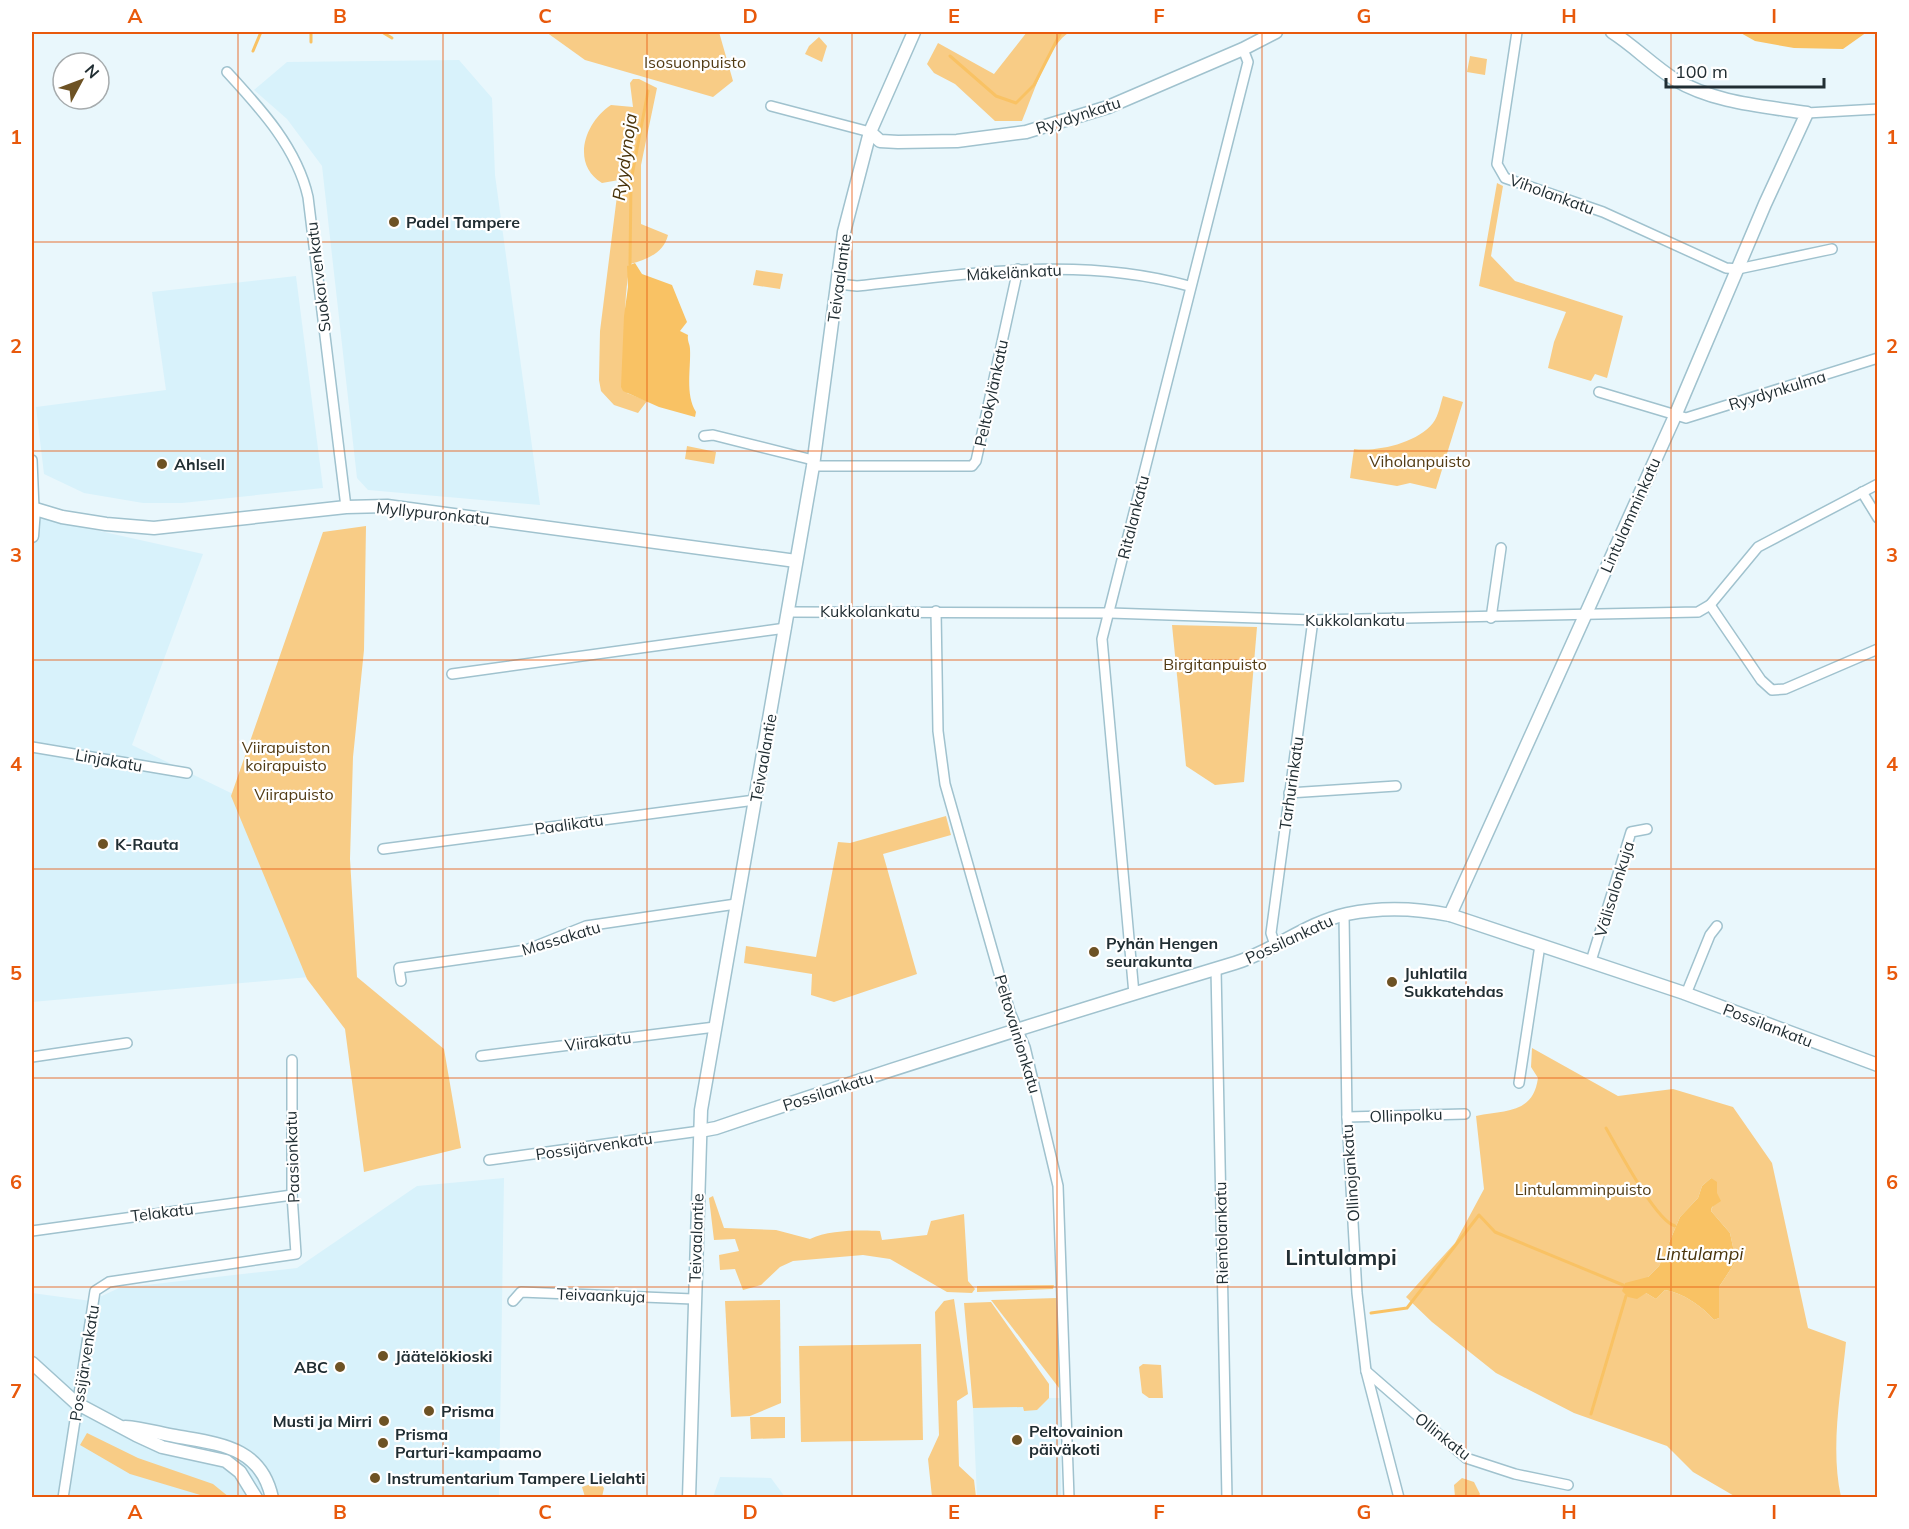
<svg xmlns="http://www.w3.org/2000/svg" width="1909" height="1529" viewBox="0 0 1909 1529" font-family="Mulish,sans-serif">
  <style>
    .built { fill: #d8f2fb }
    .green { fill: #f8cc86; fill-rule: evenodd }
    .water { fill: #f9c264 }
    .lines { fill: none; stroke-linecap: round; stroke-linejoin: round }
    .stream { stroke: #f9c264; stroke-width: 3 }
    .street-casing { stroke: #a0c2ce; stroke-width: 12 }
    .secondary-casing { stroke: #a0c2ce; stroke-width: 15 }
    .street { stroke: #fff; stroke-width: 9 }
    .secondary { stroke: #fff; stroke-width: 12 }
    .grid { fill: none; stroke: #e8590c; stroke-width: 1.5; stroke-opacity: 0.55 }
    .poi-dot { fill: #6d5224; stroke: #fff; stroke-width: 2 }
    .labels { text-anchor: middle; stroke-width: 4.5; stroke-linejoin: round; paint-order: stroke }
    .park-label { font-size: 16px; fill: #523b14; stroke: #fff }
    .street-label { font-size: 16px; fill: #212e33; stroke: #fff }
    .poi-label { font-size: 16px; font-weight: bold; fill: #212e33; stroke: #fff; text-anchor: start }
    .water-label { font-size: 18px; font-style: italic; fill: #4a340b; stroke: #fff }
    .district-label { font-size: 22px; font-weight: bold; fill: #212e33; stroke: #fff }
    .neatline { fill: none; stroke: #e8590c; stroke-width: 2 }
    .grid-label { font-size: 20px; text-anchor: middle; font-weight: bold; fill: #e8590c }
  </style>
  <rect width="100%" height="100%" fill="#e9f7fc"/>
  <g class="built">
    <polygon points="459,60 492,98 495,175 540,505 368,490 357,478 322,166 287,119 254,90 287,62"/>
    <polygon points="296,276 323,488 182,503 143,503 84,493 44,474 36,407 166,390 152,292"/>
    <polygon points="32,516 203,554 132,745 233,794 309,977 32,1002"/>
    <polygon points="504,1178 499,1497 32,1498 32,1293 91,1301 119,1288 297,1268 417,1186"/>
    <polygon points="1049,1398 1060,1398 1061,1495 977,1497 973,1408 1024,1407 1037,1410"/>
    <polygon points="720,1477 771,1478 785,1497 713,1497"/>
  </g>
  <g class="green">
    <polygon points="546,32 719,32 733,81 713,97 585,60"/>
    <path d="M1027,32H1070C1049,42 1032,98 1022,121H995L955,84L934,73L927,64L938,43L994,74Z"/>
    <polygon points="819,37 827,46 822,62 805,54 809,46"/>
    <polygon points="1470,56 1487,59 1485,75 1467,72"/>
    <path d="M633,79H639L657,88L641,165V224L668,235C664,253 646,260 630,264C622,306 625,350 627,393L647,401L638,413L614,405L601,391L599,380L600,331L619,180L602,183C571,164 584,123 611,105L633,107L630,83Z"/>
    <polygon points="1497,183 1503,186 1491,256 1515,281 1623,316 1607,378 1595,374 1591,381 1548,368 1554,342 1566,312 1479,286"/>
    <polygon points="756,270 783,274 780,289 753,285"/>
    <path d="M1443,396L1463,402L1436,489L1410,483L1397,486L1350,478L1354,449C1378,452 1417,443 1433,423C1439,415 1440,405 1443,396Z"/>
    <polygon points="687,446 716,452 714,464 685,459"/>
    <polygon points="366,526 364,650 353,757 350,859 357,977 444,1049 461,1148 364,1172 345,1029 307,979 231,796 323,532"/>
    <polygon points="1172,625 1257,627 1244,782 1215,785 1186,766"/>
    <polygon points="946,816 951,835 883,854 917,974 834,1002 811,995 812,974 744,963 746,946 816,957 838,842 850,843"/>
    <path d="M1532,1048L1618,1096L1673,1089L1733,1107L1772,1163L1808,1328L1846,1342C1841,1392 1830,1447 1841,1497H1736L1693,1472L1667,1446L1574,1413L1496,1373L1432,1322L1406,1297L1455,1243L1484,1189L1476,1116C1506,1110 1533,1114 1538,1078L1531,1067ZM1711,1178L1717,1193L1711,1211L1730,1233L1736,1261L1719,1287V1318L1714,1320C1702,1306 1683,1293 1665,1290L1656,1299L1646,1293L1648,1277L1659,1266L1680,1217L1698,1198L1702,1186Z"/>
    <path d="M713,1196L724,1228L776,1230L810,1239C828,1230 860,1230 880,1231L882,1240L927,1235L931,1221L964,1214L968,1281L975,1289L972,1293L947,1292L890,1259L863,1255L793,1261L780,1267L761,1285L743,1290L735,1269L720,1270L719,1255L739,1251L735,1239L714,1240L709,1198Z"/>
    <polygon points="1054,1285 1053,1289 977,1292 977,1286"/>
    <polygon points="1057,1298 1059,1388 991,1300"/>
    <polygon points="954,1299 968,1394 957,1401 959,1466 974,1480 976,1497 932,1497 928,1459 939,1435 935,1312 944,1301"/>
    <polygon points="780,1300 781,1403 750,1416 731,1417 725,1301"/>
    <polygon points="991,1302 1049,1384 1049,1398 1037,1410 1024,1411 1023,1407 973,1408 964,1303"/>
    <polygon points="921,1344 923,1440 801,1442 799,1346"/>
    <polygon points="1143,1364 1161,1365 1163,1398 1149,1398 1142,1393 1139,1367"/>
    <polygon points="750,1417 785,1417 785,1438 751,1439"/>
    <polygon points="87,1433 138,1458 213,1484 229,1497 207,1497 130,1474 80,1445"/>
    <polygon points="1462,1478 1474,1482 1480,1494 1478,1497 1455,1497 1454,1485"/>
    <polygon points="599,1482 604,1488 602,1497 585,1497 582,1487 594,1483 597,1487"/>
  </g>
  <g class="water">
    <polygon points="1739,32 1867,32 1843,49 1794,48 1755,41"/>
    <path d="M635,263L642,274L672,285L687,322L680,331L688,335C687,341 690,344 690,349C691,369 685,394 696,412L695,417L659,407L623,391L621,387L624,316L628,287L627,266Z"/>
    <path d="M1711,1178L1717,1182V1193L1721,1201L1712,1207L1711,1211L1730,1233L1736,1261L1719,1287V1318L1714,1320C1702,1306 1683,1293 1665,1290L1656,1299L1646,1293L1637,1299L1628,1297L1622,1291L1625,1283L1648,1277L1659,1266L1680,1217L1698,1198L1702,1186Z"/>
  </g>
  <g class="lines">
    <g class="stream">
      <polyline points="311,32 311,42"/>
      <polyline points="382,32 392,38"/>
      <polyline points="253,51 261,32"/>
      <polyline points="950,56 996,96 1016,103 1034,85 1061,32"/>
      <polyline points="630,264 631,181 648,91"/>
      <path d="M1606,1128C1618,1149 1656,1221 1675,1226"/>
      <polyline points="1371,1313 1407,1308 1479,1215 1495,1232 1623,1285"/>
      <polyline points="1591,1414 1626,1296"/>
    </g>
    <defs>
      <g id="street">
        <polyline points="1517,32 1497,164 1505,178 1603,212 1726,268 1738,269 1832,249"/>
        <path d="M227,72C261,109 297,148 308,197L346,507"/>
        <polyline points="771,106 870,132"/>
        <polyline points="1807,113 1878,109"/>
        <path d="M838,284L857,286C969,274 1078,255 1189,286"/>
        <polyline points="1599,392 1686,418 1878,358"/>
        <polyline points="704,436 713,435 813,460"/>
        <polyline points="32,460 34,509"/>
        <polyline points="813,466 972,466 976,461 1018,269"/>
        <polyline points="1862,492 1878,518"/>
        <polyline points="1710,605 1761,680 1772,690 1785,689 1878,649"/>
        <polyline points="936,611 938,731 945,784 1010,1012 1025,1047 1058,1186 1069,1498"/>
        <polyline points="788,612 1110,613 1313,620 1698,612 1710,605 1758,547 1878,484"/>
        <polyline points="1491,618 1501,548"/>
        <polyline points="452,674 786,628"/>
        <polyline points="32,747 187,773"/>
        <polyline points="1289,793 1396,786"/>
        <polyline points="383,849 755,800"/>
        <polyline points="1344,915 1347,1117 1357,1293 1366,1371 1399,1498"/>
        <polyline points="1275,945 1271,933 1313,620"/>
        <polyline points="1591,961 1631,832 1647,829"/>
        <polyline points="1216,969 1227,1498"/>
        <polyline points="401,981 399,968 526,950 586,926 736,904"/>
        <polyline points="1134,994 1102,639 1248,62 1243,49"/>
        <polyline points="1686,994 1710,935 1717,926"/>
        <polyline points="481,1056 715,1027"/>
        <polyline points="32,1057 127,1043"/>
        <polyline points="1519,1083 1540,945"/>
        <polyline points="1347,1117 1465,1114"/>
        <polyline points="489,1160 700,1131"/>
        <polyline points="32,1231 292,1195"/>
        <polyline points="513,1301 521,1292 693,1299"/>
        <polyline points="1366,1371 1466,1458 1515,1474 1568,1485"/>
        <polyline points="63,1498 95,1291 109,1282 296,1254 292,1195 292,1060"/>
      </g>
      <g id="secondary">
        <polyline points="870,132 880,141 898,142 957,141 1026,132 1108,107 1243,49 1276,32"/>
        <polyline points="32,508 62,517 106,524 154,528 346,507 387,506 796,561"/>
        <polyline points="32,536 34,509"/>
        <path d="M1450,915L1675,416L1765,204L1807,113C1763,106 1714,103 1674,79C1652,65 1634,46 1612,32"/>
        <path d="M700,1131L716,1128C888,1070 1061,1015 1235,963C1274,951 1306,923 1347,914C1381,907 1415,908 1450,915L1684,993L1878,1065"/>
        <polyline points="32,1363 76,1403 136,1435 162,1447 226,1461 240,1472 256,1498"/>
        <path d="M125,1427C142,1428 158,1433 175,1436C218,1444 261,1446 272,1498"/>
        <polyline points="689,1498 701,1110 813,466 844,232 870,132 914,32"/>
      </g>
    </defs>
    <use href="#street" class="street-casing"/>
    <use href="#secondary" class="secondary-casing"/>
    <use href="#street" class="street"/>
    <use href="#secondary" class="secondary"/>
  </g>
  <path class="grid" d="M238,32V1498M443,32V1498M647,32V1498M852,32V1498M1057,32V1498M1262,32V1498M1466,32V1498M1671,32V1498M32,242H1878M32,451H1878M32,660H1878M32,869H1878M32,1078H1878M32,1287H1878"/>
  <g class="poi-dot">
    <circle cx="394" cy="222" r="6"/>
    <circle cx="162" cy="464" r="6"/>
    <circle cx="103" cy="844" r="6"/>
    <circle cx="1094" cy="952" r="6"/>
    <circle cx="1392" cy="982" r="6"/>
    <circle cx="383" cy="1356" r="6"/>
    <circle cx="340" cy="1367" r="6"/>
    <circle cx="429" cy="1411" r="6"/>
    <circle cx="384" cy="1421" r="6"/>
    <circle cx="1017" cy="1440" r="6"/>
    <circle cx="383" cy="1443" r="6"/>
    <circle cx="375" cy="1478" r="6"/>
  </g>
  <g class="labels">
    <g class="park-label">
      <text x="695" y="68">Isosuonpuisto</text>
      <text x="1420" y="467">Viholanpuisto</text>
      <text x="1215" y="670">Birgitanpuisto</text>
      <text x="286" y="753">Viirapuiston<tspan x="286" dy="18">koirapuisto</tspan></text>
      <text x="294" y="800">Viirapuisto</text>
      <text x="1583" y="1195">Lintulamminpuisto</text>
    </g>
    <g class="street-label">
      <text transform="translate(1078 115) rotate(-18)" y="6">Ryydynkatu</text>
      <text transform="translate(1552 194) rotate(20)" y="6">Viholankatu</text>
      <text transform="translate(1014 272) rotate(-3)" y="6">Mäkelänkatu</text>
      <text transform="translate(318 277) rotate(-97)" y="6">Suokorvenkatu</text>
      <text transform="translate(839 278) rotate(-82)" y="6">Teivaalantie</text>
      <text transform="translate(1777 390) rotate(-17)" y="6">Ryydynkulma</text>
      <text transform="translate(991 393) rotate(-78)" y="6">Peltokylänkatu</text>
      <text transform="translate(433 513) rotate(6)" y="6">Myllypuronkatu</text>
      <text transform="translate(1630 515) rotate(-66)" y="6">Lintulamminkatu</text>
      <text transform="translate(1133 517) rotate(-76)" y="6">Ritalankatu</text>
      <text x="870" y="617">Kukkolankatu</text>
      <text x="1355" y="626">Kukkolankatu</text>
      <text transform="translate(763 758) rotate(-80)" y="6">Teivaalantie</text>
      <text transform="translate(109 760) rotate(10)" y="6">Linjakatu</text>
      <text transform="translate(1291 783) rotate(-82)" y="6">Tarhurinkatu</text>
      <text transform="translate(569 824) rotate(-8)" y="6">Paalikatu</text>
      <text transform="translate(1614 889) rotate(-73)" y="6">Välisalonkuja</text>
      <text transform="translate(561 938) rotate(-17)" y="6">Massakatu</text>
      <text transform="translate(1289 939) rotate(-25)" y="6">Possilankatu</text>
      <text transform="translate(1768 1025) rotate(21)" y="6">Possilankatu</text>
      <text transform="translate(1018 1034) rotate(73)" y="6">Peltovainionkatu</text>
      <text transform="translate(598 1041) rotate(-7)" y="6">Viirakatu</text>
      <text transform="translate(828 1091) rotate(-18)" y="6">Possilankatu</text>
      <text transform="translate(1406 1115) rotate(-2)" y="6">Ollinpolku</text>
      <text transform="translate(594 1146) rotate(-8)" y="6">Possijärvenkatu</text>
      <text transform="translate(292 1157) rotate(-92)" y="6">Paasionkatu</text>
      <text transform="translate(1350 1173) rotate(-94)" y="6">Ollinojankatu</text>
      <text transform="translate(162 1212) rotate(-7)" y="6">Telakatu</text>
      <text transform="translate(1221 1233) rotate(-91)" y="6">Rientolankatu</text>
      <text transform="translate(696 1238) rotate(-88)" y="6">Teivaalantie</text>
      <text transform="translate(601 1295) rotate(2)" y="6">Teivaankuja</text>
      <text transform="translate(84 1363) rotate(-81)" y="6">Possijärvenkatu</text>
      <text transform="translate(1443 1436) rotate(38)" y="6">Ollinkatu</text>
    </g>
    <g class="poi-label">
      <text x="406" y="228">Padel Tampere</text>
      <text x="174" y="470">Ahlsell</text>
      <text x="115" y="850">K-Rauta</text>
      <text x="1106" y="949">Pyhän Hengen<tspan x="1106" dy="18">seurakunta</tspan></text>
      <text x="1404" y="979">Juhlatila<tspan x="1404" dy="18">Sukkatehdas</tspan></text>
      <text x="395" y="1362">Jäätelökioski</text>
      <text x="328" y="1373" text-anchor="end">ABC</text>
      <text x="441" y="1417">Prisma</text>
      <text x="372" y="1427" text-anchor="end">Musti ja Mirri</text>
      <text x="1029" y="1437">Peltovainion<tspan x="1029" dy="18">päiväkoti</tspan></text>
      <text x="395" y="1440">Prisma<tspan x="395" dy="18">Parturi-kampaamo</tspan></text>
      <text x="387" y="1484">Instrumentarium Tampere Lielahti</text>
    </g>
    <g class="water-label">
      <text transform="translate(625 157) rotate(-82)" y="6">Ryydynoja</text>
      <text x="1700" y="1260">Lintulampi</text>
    </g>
    <g class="district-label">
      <text x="1341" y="1265">Lintulampi</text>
    </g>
  </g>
  <rect width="1909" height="1529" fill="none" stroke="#ffffff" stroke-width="66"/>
  <g transform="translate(81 81) rotate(49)"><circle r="28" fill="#ffffff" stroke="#a6abad" stroke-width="1.5"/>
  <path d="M0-4.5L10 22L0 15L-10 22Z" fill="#6d5224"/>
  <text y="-9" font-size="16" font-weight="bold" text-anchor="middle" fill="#212e33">N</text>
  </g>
  <path d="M1666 78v9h158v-9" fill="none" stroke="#212e33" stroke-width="3"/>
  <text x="1675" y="78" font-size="18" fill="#212e33" stroke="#ffffff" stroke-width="4.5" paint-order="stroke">100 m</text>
  <rect x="33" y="33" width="1843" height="1463" class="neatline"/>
  <g class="grid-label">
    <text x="135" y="23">A</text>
    <text x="340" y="23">B</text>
    <text x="545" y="23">C</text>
    <text x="750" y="23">D</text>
    <text x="954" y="23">E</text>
    <text x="1159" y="23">F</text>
    <text x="1364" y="23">G</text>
    <text x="1569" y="23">H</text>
    <text x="1774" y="23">I</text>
    <text x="16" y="144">1</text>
    <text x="1892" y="144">1</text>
    <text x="16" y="353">2</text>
    <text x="1892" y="353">2</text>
    <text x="16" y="562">3</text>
    <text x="1892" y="562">3</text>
    <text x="16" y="771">4</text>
    <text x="1892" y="771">4</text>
    <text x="16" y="980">5</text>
    <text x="1892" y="980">5</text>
    <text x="16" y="1189">6</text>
    <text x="1892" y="1189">6</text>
    <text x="16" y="1398">7</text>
    <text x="1892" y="1398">7</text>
    <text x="135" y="1519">A</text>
    <text x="340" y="1519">B</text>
    <text x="545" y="1519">C</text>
    <text x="750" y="1519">D</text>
    <text x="954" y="1519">E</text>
    <text x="1159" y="1519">F</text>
    <text x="1364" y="1519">G</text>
    <text x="1569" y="1519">H</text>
    <text x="1774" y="1519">I</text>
  </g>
</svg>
